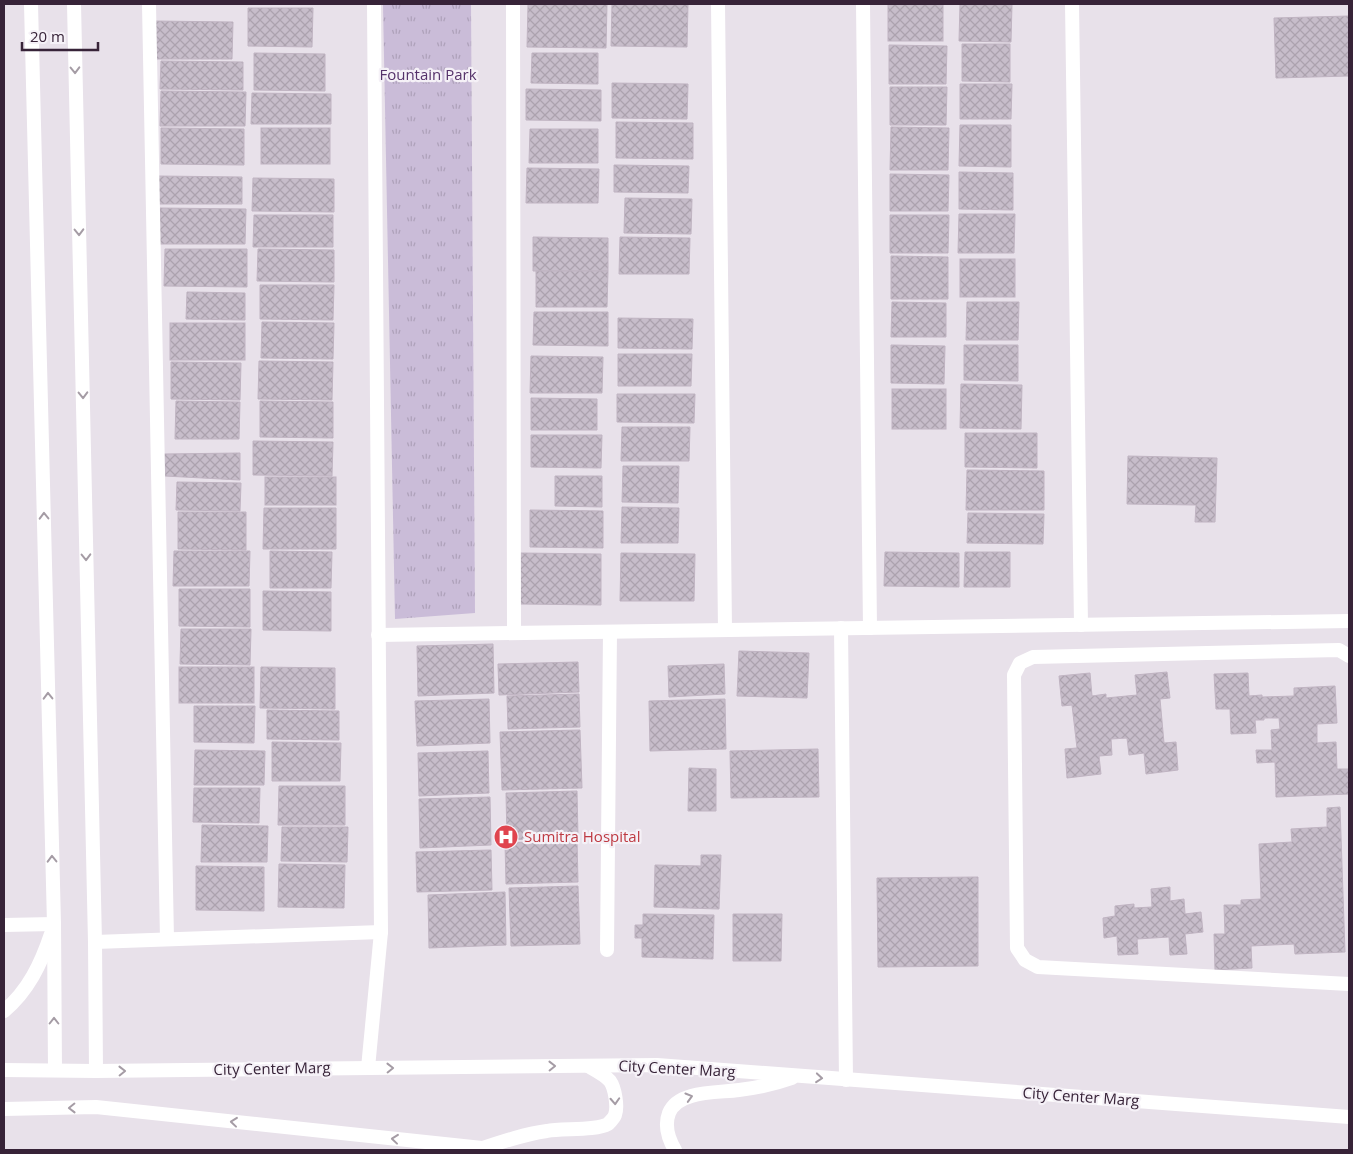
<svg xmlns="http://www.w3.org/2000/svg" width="1353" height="1154" viewBox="0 0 1353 1154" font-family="'Open Sans',sans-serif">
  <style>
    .park { fill: url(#park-tufts) }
    .building { fill: url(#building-cross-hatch); stroke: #c0b4c2 }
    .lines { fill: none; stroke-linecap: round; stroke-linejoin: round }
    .minor { stroke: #fff; stroke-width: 14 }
    .tertiary { stroke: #fff; stroke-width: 14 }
    .oneway { stroke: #a59ca5 }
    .labels { text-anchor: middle; stroke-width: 4.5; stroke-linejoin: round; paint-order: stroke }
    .park-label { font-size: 15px; fill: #55326a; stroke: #f5f1f7 }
    .health-label { font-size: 15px; fill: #be3a42; stroke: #f5f1f7; text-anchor: start }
    .street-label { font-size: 15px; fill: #372338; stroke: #f5f1f7 }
  </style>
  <defs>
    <pattern id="park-tufts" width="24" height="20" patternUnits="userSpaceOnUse" patternTransform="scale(1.25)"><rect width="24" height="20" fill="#cabcd8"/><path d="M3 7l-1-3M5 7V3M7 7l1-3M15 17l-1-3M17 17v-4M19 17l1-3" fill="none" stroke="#aea1ba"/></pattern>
    <pattern id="building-cross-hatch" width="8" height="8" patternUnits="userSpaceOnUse" patternTransform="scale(1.25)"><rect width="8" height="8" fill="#c7bdca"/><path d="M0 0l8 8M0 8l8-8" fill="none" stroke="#aca2ae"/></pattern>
  </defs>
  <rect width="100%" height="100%" fill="#e8e1ea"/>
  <polygon class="park" points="407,4 471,4 475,613 395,619 383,5"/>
  <g class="building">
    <polygon points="528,4 607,4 606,48 527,47"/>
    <polygon points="612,4 688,4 687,47 611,46"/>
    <rect x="888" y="4" width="55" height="37"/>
    <polygon points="960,4 1012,4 1011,42 959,41"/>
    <polygon points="248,8 313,8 312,47 248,46"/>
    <polygon points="1349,16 1349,76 1276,78 1274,18"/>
    <polygon points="154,21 233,22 232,59 154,59"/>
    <polygon points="962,44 1010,44 1010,82 962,81"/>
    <polygon points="889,45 947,46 946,84 889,84"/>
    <polygon points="254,53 325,54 325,91 254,90"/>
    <polygon points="532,53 598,53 598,84 531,83"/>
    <polygon points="161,61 243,62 243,90 160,89"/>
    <polygon points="612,83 688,84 687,119 612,118"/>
    <polygon points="960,84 1012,84 1011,119 960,119"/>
    <polygon points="890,87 947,87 946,125 890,125"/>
    <polygon points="526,89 601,90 601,121 526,120"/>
    <polygon points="161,91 246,92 245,126 160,126"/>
    <polygon points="252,93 331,94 331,124 251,124"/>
    <polygon points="616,122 693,123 693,159 616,158"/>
    <polygon points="960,125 1011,125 1011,167 959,166"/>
    <polygon points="891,127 949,128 948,170 890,170"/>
    <polygon points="161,128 244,129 244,165 161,164"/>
    <rect x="261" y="128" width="69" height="36"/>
    <polygon points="530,129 598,129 598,163 529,163"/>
    <polygon points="614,165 689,166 688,193 614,192"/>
    <polygon points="527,168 599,169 598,203 526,203"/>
    <polygon points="959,172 1013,173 1013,210 959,209"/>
    <polygon points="890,174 949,175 948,211 890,211"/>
    <polygon points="158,176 242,177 242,204 157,204"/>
    <polygon points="253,178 334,179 334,212 252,211"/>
    <polygon points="625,198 692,199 691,234 624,233"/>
    <polygon points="160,208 246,209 245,244 159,244"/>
    <polygon points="959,214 1015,214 1014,253 958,253"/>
    <polygon points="254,215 333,215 333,247 253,247"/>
    <polygon points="890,215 949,215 948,253 890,253"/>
    <polygon points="533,237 608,238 608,271 533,271"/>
    <polygon points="620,237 690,238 689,274 619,274"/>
    <polygon points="165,249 247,249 247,287 164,286"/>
    <polygon points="258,249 334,250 334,282 257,281"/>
    <polygon points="891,256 948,257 948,299 891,299"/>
    <rect x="960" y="259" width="55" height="38"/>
    <polygon points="536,271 608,271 607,307 536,307"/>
    <polygon points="260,285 334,285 333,320 260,319"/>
    <polygon points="187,292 245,293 245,320 186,319"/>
    <polygon points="892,302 946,303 946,337 891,337"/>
    <polygon points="967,302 1019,302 1018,340 966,340"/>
    <polygon points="534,312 608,312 608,346 533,345"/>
    <polygon points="618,318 693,319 692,349 618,348"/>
    <polygon points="262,322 334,323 333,359 261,358"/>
    <rect x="170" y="323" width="75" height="37"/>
    <polygon points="891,345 945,346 944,384 891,383"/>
    <polygon points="964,345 1018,345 1018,381 964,380"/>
    <polygon points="618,354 692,354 691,386 618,386"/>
    <polygon points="531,356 603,357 602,393 530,393"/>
    <polygon points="259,361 333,362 332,400 258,399"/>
    <polygon points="171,362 241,363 240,400 171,399"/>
    <polygon points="961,384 1022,385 1021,429 960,428"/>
    <rect x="892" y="389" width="54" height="40"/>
    <polygon points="617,394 695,394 694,423 617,422"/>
    <polygon points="531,398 597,399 597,430 531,430"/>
    <polygon points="176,401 240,402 239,439 175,439"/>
    <polygon points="260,401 333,402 333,438 260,437"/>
    <polygon points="622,427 690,427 689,461 621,461"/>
    <polygon points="965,433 1037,433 1037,468 965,467"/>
    <polygon points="531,435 602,435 601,468 531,467"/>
    <polygon points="253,441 333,442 332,476 253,475"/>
    <polygon points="240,453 240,480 165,476 164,454"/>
    <polygon points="1128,456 1217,458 1215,522 1195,522 1196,505 1127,504"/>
    <polygon points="623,466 679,466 678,503 622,502"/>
    <polygon points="967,470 1044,471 1044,510 966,510"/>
    <polygon points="555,476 602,476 602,507 555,506"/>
    <rect x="265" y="477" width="71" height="28"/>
    <polygon points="177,482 241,483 240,511 176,510"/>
    <polygon points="622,507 679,508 678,543 621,543"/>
    <polygon points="264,508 336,508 336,549 263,549"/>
    <polygon points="530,510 603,511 603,548 530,547"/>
    <polygon points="178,512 246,512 246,550 178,549"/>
    <polygon points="968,513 1044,514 1043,544 967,543"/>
    <polygon points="174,551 250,551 249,586 173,586"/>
    <polygon points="270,551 332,552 331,588 270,588"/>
    <polygon points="885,552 959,553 959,587 884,586"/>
    <polygon points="965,552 1010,552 1010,587 964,587"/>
    <polygon points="520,553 601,554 601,605 520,604"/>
    <polygon points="621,553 695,554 694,601 620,601"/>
    <polygon points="179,589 250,589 250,627 179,626"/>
    <polygon points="263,591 331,592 331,631 263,630"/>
    <polygon points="181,629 251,629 250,665 180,664"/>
    <polygon points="493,644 494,693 418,696 417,646"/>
    <polygon points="739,651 809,653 807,698 737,696"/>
    <polygon points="578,662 579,692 499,695 498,664"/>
    <polygon points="724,664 725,694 669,697 668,666"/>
    <rect x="179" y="667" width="75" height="36"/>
    <polygon points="261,667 335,668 335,709 260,708"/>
    <polygon points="1167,672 1170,698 1160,699 1164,743 1176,742 1178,770 1146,774 1144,753 1129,755 1127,738 1111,739 1112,755 1099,756 1101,774 1067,778 1065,749 1077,748 1072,705 1062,706 1059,676 1090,673 1092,696 1106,694 1106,698 1137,695 1135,675"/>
    <polygon points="1248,673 1249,696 1262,695 1262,697 1294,696 1294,688 1335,686 1337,723 1317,724 1317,743 1336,742 1337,769 1349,769 1349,794 1276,797 1275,762 1257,763 1256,750 1272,750 1271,730 1280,729 1279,718 1264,718 1264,720 1255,720 1256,733 1231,734 1230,709 1216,709 1214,674"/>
    <polygon points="579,694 580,727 508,729 507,696"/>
    <polygon points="489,699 490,743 417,746 415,701"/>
    <polygon points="725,699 726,749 650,751 649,701"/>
    <polygon points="194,706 255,706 254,743 194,742"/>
    <polygon points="267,710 339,711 339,740 267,739"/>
    <polygon points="580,730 582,788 502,790 500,732"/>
    <polygon points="272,742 341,743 340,781 272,781"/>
    <polygon points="818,749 819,797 731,798 730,751"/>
    <polygon points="195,750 265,751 264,785 194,785"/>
    <polygon points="488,751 489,793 419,796 418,753"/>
    <polygon points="689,768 716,769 716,811 688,811"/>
    <polygon points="279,786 345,786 345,825 278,825"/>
    <polygon points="194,788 260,788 259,823 193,822"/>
    <polygon points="577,791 578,837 507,840 506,793"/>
    <polygon points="490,797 491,845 420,848 419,799"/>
    <polygon points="1340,807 1345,952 1295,954 1294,944 1251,946 1252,968 1215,970 1214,934 1225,934 1224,905 1241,905 1241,900 1261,899 1259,844 1292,842 1291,829 1327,827 1327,808"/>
    <polygon points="202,825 268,826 267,862 201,862"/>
    <polygon points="282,827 348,827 347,862 281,861"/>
    <polygon points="577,840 578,882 506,884 505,843"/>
    <polygon points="491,850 492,890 417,892 416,852"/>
    <polygon points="701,855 721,855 719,909 654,907 655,865 701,866"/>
    <polygon points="279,864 345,865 344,908 278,907"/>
    <polygon points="196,866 264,867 264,911 196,910"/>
    <polygon points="978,877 978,966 878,967 877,878"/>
    <polygon points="578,886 580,944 511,946 509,888"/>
    <polygon points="1170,887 1170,901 1184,899 1185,914 1201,912 1203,932 1185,934 1187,954 1170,955 1169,937 1137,939 1138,954 1118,955 1117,936 1104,938 1103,918 1115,916 1115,906 1134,904 1134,908 1152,907 1151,889"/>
    <polygon points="505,892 506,945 429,948 428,895"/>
    <polygon points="643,914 714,915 713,959 642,957 642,938 635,938 635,925 643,925"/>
    <polygon points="733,914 782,914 781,961 733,961"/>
  </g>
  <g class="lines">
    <g class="minor">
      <polyline points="149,4 167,939"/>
      <polyline points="513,4 514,633"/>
      <polyline points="718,4 725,630"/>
      <polyline points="863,4 870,628"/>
      <polyline points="1072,4 1081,625"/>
      <polyline points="841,628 846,1080"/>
      <polyline points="378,635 1349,621"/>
      <polyline points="1349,656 1339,650 1033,657 1020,663 1014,675 1017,948 1025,960 1038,967 1349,984"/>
      <polyline points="4,925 54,924"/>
      <polyline points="95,942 381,932 374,4"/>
      <polyline points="607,950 610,632"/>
      <polyline points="368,1068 381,932"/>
    </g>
    <g class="tertiary">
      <polyline points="31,4 54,924 55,1070"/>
      <polyline points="74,4 95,942 96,1071"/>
      <path d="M4,1011C28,991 41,964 51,934"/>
      <polyline points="4,1070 96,1071 657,1065 1349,1117"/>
      <polyline points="4,1109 96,1107 482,1148 496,1150"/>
      <path d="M483,1148C504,1141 525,1134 547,1131C561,1128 596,1131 608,1124C610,1122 614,1118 615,1115C618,1107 615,1088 610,1081C605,1075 595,1070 588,1066"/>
      <path d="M675,1150C668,1138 664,1126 669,1113C678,1090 718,1093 739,1090C757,1088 775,1084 792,1078"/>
    </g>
  </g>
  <defs><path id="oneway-chevron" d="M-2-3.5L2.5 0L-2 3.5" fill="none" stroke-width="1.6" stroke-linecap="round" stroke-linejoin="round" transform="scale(1.25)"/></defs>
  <g class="oneway">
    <use href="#oneway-chevron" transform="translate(75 70) rotate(89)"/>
    <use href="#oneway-chevron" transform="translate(79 232) rotate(89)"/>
    <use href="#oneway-chevron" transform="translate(83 395) rotate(89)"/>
    <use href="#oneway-chevron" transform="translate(44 516) rotate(-91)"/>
    <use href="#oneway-chevron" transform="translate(86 557) rotate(89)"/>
    <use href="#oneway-chevron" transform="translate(48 696) rotate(-91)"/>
    <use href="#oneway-chevron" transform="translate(52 859) rotate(-91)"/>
    <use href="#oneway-chevron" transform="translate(54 1021) rotate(-90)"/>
    <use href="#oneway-chevron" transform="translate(552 1066) rotate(-1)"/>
    <use href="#oneway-chevron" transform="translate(390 1068) rotate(-1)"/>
    <use href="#oneway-chevron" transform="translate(122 1071) rotate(-1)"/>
    <use href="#oneway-chevron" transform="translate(819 1078) rotate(5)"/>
    <use href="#oneway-chevron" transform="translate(689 1097) rotate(-16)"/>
    <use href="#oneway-chevron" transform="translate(615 1101) rotate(87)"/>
    <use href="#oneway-chevron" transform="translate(72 1108) rotate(179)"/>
    <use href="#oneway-chevron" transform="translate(234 1122) rotate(-174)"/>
    <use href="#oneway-chevron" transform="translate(395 1139) rotate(-174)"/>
  </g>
  <defs>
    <symbol id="hospital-disc" viewBox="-11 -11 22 22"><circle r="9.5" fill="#e0444e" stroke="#f5f1f7"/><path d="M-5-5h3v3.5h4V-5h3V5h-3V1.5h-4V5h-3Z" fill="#fff"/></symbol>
  </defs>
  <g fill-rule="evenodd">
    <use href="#hospital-disc" x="492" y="823" width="28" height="28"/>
  </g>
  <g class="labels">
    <g class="park-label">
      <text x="428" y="80">Fountain Park</text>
    </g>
    <g class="health-label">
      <text x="524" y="842">Sumitra Hospital</text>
    </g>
    <g class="street-label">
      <text transform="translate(272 1069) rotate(-1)" y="5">City Center Marg</text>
      <text transform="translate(677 1069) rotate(3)" y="5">City Center Marg</text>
      <text transform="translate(1081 1097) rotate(4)" y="5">City Center Marg</text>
    </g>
  </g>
  <rect width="1353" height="1154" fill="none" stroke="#372338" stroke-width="10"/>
  <path d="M22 42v8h76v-8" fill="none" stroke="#372338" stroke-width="2.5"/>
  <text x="30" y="42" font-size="15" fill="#372338" stroke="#f5f1f7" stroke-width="4" paint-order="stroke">20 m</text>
</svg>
